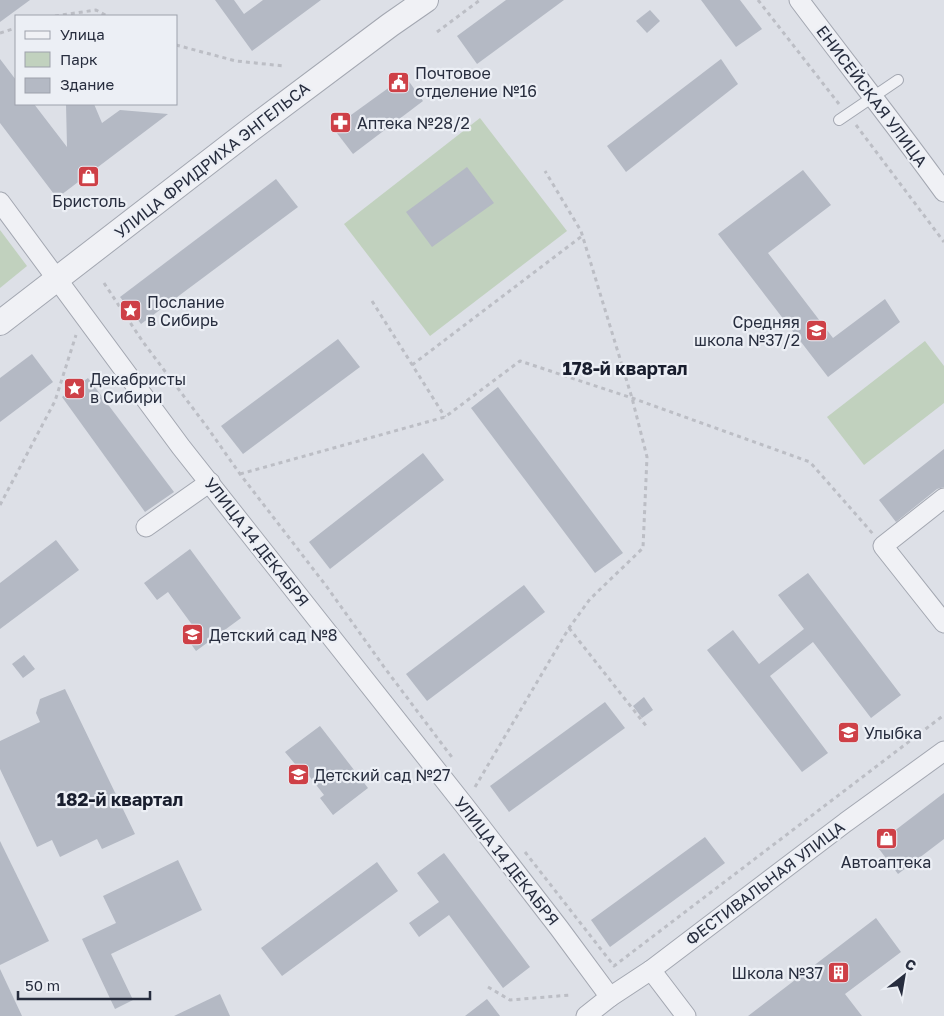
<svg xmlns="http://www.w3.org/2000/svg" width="944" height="1016" viewBox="0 0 944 1016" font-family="'Golos Text',sans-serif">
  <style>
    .green { fill: #c1d1be }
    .building { fill: #b4b9c4 }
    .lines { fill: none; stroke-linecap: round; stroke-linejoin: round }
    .service-casing { stroke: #a3a7b1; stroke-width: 12 }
    .minor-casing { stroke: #a3a7b1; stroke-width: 21 }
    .tertiary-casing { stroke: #a3a7b1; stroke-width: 26 }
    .path { stroke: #bcbec5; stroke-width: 3; stroke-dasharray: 4 4; stroke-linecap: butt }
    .service { stroke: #f0f1f5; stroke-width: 10 }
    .minor { stroke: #f0f1f5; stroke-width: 19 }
    .tertiary { stroke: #f0f1f5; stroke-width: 24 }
    .labels { text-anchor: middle; stroke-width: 4.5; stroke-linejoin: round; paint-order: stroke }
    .poi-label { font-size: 16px; fill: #272d3e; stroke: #eceff5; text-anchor: start }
    .street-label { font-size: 16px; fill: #272d3e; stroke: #eceff5 }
    .neighbourhood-label { font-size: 18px; font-weight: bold; fill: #191e2e; stroke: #eceff5 }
  </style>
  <rect width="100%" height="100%" fill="#dde0e7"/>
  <g class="green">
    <polygon points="480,118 567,231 430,336 344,224"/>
    <polygon points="0,230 27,266 0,288"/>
    <polygon points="925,341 944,366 944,403 864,465 827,417"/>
  </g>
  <g class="building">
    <polygon points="0,0 30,0 0,22"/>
    <polygon points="215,0 234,0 244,14 263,0 321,0 252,51"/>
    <polygon points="506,0 564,0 477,64 457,36"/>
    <polygon points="701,0 740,0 762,29 736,47"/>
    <polygon points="650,10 660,21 647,33 636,21"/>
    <polygon points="0,59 16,80 16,104 34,104 67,147 66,104 94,104 102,123 120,110 168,114 57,198 0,123"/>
    <polygon points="721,59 738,84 626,172 607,146"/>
    <polygon points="405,76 423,101 353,154 333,128"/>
    <polygon points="467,167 494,203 432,247 406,212"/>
    <polygon points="803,170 831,205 768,253 833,338 885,299 900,322 828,377 718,234"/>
    <polygon points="276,179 298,207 141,324 120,297"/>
    <polygon points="338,339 360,367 243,454 221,426"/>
    <polygon points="32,354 53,382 0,422 0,378"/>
    <polygon points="88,378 174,492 145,512 62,397"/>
    <polygon points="498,387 623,553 595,573 471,408"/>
    <polygon points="944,449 944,487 937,489 896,522 879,500"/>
    <polygon points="423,453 444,480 330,569 309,542"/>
    <polygon points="56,540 79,570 0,629 0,583"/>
    <polygon points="190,549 241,618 196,651 183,633 193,626 168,592 157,600 144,583"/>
    <polygon points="808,573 901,695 871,718 813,642 770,676 828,753 802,772 707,650 733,630 759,664 804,629 778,595"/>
    <polygon points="524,585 545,612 427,701 406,674"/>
    <polygon points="24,655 35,669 23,678 12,664"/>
    <polygon points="65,689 135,834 102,849 97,839 60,857 52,840 37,847 0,769 0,741 40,722 36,713 40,699"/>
    <polygon points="644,697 653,710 642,718 633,706"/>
    <polygon points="605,702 625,728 509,812 490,786"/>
    <polygon points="320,726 368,788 333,815 320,798 324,795 303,768 300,770 285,752"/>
    <polygon points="944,793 944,839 898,874 876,845"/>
    <polygon points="705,837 725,863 610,947 591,920"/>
    <polygon points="0,841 49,941 0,965"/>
    <polygon points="444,853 530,967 503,988 449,915 419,937 409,923 439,902 417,873"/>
    <polygon points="178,860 202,910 111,954 133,1000 115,1009 82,939 116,923 103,896"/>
    <polygon points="377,862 398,891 282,976 261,948"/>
    <polygon points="876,918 901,952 845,994 862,1016 748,1016"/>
    <polygon points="0,969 22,1016 0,1016"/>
    <polygon points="220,994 230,1016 174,1016"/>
    <polygon points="487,999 500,1016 465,1016"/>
  </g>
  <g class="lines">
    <defs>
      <polyline id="service" points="839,120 898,80"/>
      <g id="minor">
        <path d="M799,0C847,64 897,127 944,192"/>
        <polyline points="0,202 181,447 464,805 559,928 610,997"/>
        <polyline points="944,498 883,546 944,623"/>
        <polyline points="146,527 210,482"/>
        <polyline points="651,970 686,1016"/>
        <polyline points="586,1016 610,997 651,970 846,822 944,751"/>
      </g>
      <polyline id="tertiary" points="0,323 250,130 390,25 426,0"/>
    </defs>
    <use href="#service" class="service-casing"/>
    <use href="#minor" class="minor-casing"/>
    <use href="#tertiary" class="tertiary-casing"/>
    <g class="path">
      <polyline points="758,0 839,104"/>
      <polyline points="55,16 96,10 107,16"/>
      <polyline points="437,32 480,0"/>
      <polyline points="0,33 16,28"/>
      <polyline points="176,45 236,61 284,66"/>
      <polyline points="856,125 944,242"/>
      <polyline points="104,283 143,342 207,427 240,474 327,587 384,667 454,760"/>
      <polyline points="372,301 445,417"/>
      <polyline points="412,365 582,236"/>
      <polyline points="240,474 445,417 520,361 632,398 810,462 873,534"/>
      <polyline points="0,505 55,401 76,335"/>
      <polyline points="569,628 647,727"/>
      <polyline points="475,787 569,628 590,599 643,548 647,457 632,398 581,231 545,171"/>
      <polyline points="525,852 614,966 944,715"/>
      <polyline points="488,987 510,1000 570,995"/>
    </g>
    <use href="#service" class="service"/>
    <use href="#minor" class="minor"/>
    <use href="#tertiary" class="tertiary"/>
  </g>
  <defs>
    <symbol id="civic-square" viewBox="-11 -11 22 22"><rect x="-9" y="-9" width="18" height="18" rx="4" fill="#ce4047" stroke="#eceff5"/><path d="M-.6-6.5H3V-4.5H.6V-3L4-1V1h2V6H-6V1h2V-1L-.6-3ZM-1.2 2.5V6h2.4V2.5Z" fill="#fff"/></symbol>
    <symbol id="pharmacy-square" viewBox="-11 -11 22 22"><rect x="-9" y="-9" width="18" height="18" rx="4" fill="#ce4047" stroke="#eceff5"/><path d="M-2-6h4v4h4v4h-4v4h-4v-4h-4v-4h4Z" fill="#fff"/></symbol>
    <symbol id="shop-square" viewBox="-11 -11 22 22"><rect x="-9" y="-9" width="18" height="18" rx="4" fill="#ce4047" stroke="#eceff5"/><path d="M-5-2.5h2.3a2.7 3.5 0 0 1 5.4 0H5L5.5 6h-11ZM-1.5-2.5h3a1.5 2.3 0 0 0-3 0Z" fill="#fff"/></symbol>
    <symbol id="sight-square" viewBox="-11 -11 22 22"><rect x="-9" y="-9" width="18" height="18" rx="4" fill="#ce4047" stroke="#eceff5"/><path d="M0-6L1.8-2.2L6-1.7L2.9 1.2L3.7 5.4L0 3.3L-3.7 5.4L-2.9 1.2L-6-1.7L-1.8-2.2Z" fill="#fff"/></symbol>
    <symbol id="school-square" viewBox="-11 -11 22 22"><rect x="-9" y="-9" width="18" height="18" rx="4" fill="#ce4047" stroke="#eceff5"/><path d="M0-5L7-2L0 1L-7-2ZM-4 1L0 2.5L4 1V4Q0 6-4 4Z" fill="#fff"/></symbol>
    <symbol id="building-square" viewBox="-11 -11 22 22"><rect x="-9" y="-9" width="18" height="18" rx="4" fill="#ce4047" stroke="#eceff5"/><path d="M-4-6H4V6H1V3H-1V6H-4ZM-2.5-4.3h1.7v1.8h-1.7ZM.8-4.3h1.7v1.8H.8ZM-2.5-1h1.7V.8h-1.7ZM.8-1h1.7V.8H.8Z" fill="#fff"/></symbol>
  </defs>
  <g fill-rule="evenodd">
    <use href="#civic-square" x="386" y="70" width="25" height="25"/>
    <use href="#pharmacy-square" x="328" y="110" width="25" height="25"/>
    <use href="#shop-square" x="76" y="164" width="25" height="25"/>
    <use href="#sight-square" x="118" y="298" width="25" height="25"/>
    <use href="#school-square" x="804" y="318" width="25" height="25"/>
    <use href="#sight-square" x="62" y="376" width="25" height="25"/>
    <use href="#school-square" x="180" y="622" width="25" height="25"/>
    <use href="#school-square" x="836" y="720" width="25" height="25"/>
    <use href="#school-square" x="286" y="762" width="25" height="25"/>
    <use href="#shop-square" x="874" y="826" width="25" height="25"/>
    <use href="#building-square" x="826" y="960" width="25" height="25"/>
  </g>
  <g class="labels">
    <g class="poi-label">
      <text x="415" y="79">Почтовое<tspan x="415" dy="18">отделение №16</tspan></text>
      <text x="357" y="129">Аптека №28/2</text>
      <text x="89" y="207" text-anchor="middle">Бристоль</text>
      <text x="147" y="308">Послание<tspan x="147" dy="18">в Сибирь</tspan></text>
      <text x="800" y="328" text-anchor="end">Средняя<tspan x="800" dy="18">школа №37/2</tspan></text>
      <text x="90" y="385">Декабристы<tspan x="90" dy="18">в Сибири</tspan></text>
      <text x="209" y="641">Детский сад №8</text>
      <text x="864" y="739">Улыбка</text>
      <text x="314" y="781">Детский сад №27</text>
      <text x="886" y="868" text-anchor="middle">Автоаптека</text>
      <text x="823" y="979" text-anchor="end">Школа №37</text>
    </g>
    <g class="street-label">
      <text transform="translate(872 96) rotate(53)" y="6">ЕНИСЕЙСКАЯ УЛИЦА</text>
      <text transform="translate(212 160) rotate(-38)" y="6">УЛИЦА ФРИДРИХА ЭНГЕЛЬСА</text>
      <text transform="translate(257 542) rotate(52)" y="6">УЛИЦА 14 ДЕКАБРЯ</text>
      <text transform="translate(507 861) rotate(52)" y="6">УЛИЦА 14 ДЕКАБРЯ</text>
      <text transform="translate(765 883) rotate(-37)" y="6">ФЕСТИВАЛЬНАЯ УЛИЦА</text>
    </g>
    <g class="neighbourhood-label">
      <text x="625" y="375">178-й квартал</text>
      <text x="120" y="806">182-й квартал</text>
    </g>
  </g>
  <rect x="15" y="15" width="162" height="90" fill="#eceff5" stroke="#9da1ac"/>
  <rect x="25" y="31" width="25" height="8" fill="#f0f1f5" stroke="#9da1ac"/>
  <text x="60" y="40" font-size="15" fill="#272d3e">Улица</text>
  <rect x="25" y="52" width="25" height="15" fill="#c1d1be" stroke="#9da1ac"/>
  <text x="60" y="65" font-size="15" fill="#272d3e">Парк</text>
  <rect x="25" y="78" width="25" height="15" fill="#b4b9c4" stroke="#9da1ac"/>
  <text x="60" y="90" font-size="15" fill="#272d3e">Здание</text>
  <g transform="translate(904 976) rotate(31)" stroke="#eceff5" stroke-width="4" paint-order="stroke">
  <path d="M0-4L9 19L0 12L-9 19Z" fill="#272d3e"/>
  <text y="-8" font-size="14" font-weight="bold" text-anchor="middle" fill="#272d3e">С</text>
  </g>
  <path d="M18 991v8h132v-8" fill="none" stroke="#272d3e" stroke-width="2.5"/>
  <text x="25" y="991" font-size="15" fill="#272d3e" stroke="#eceff5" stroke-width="4" paint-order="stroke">50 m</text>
</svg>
